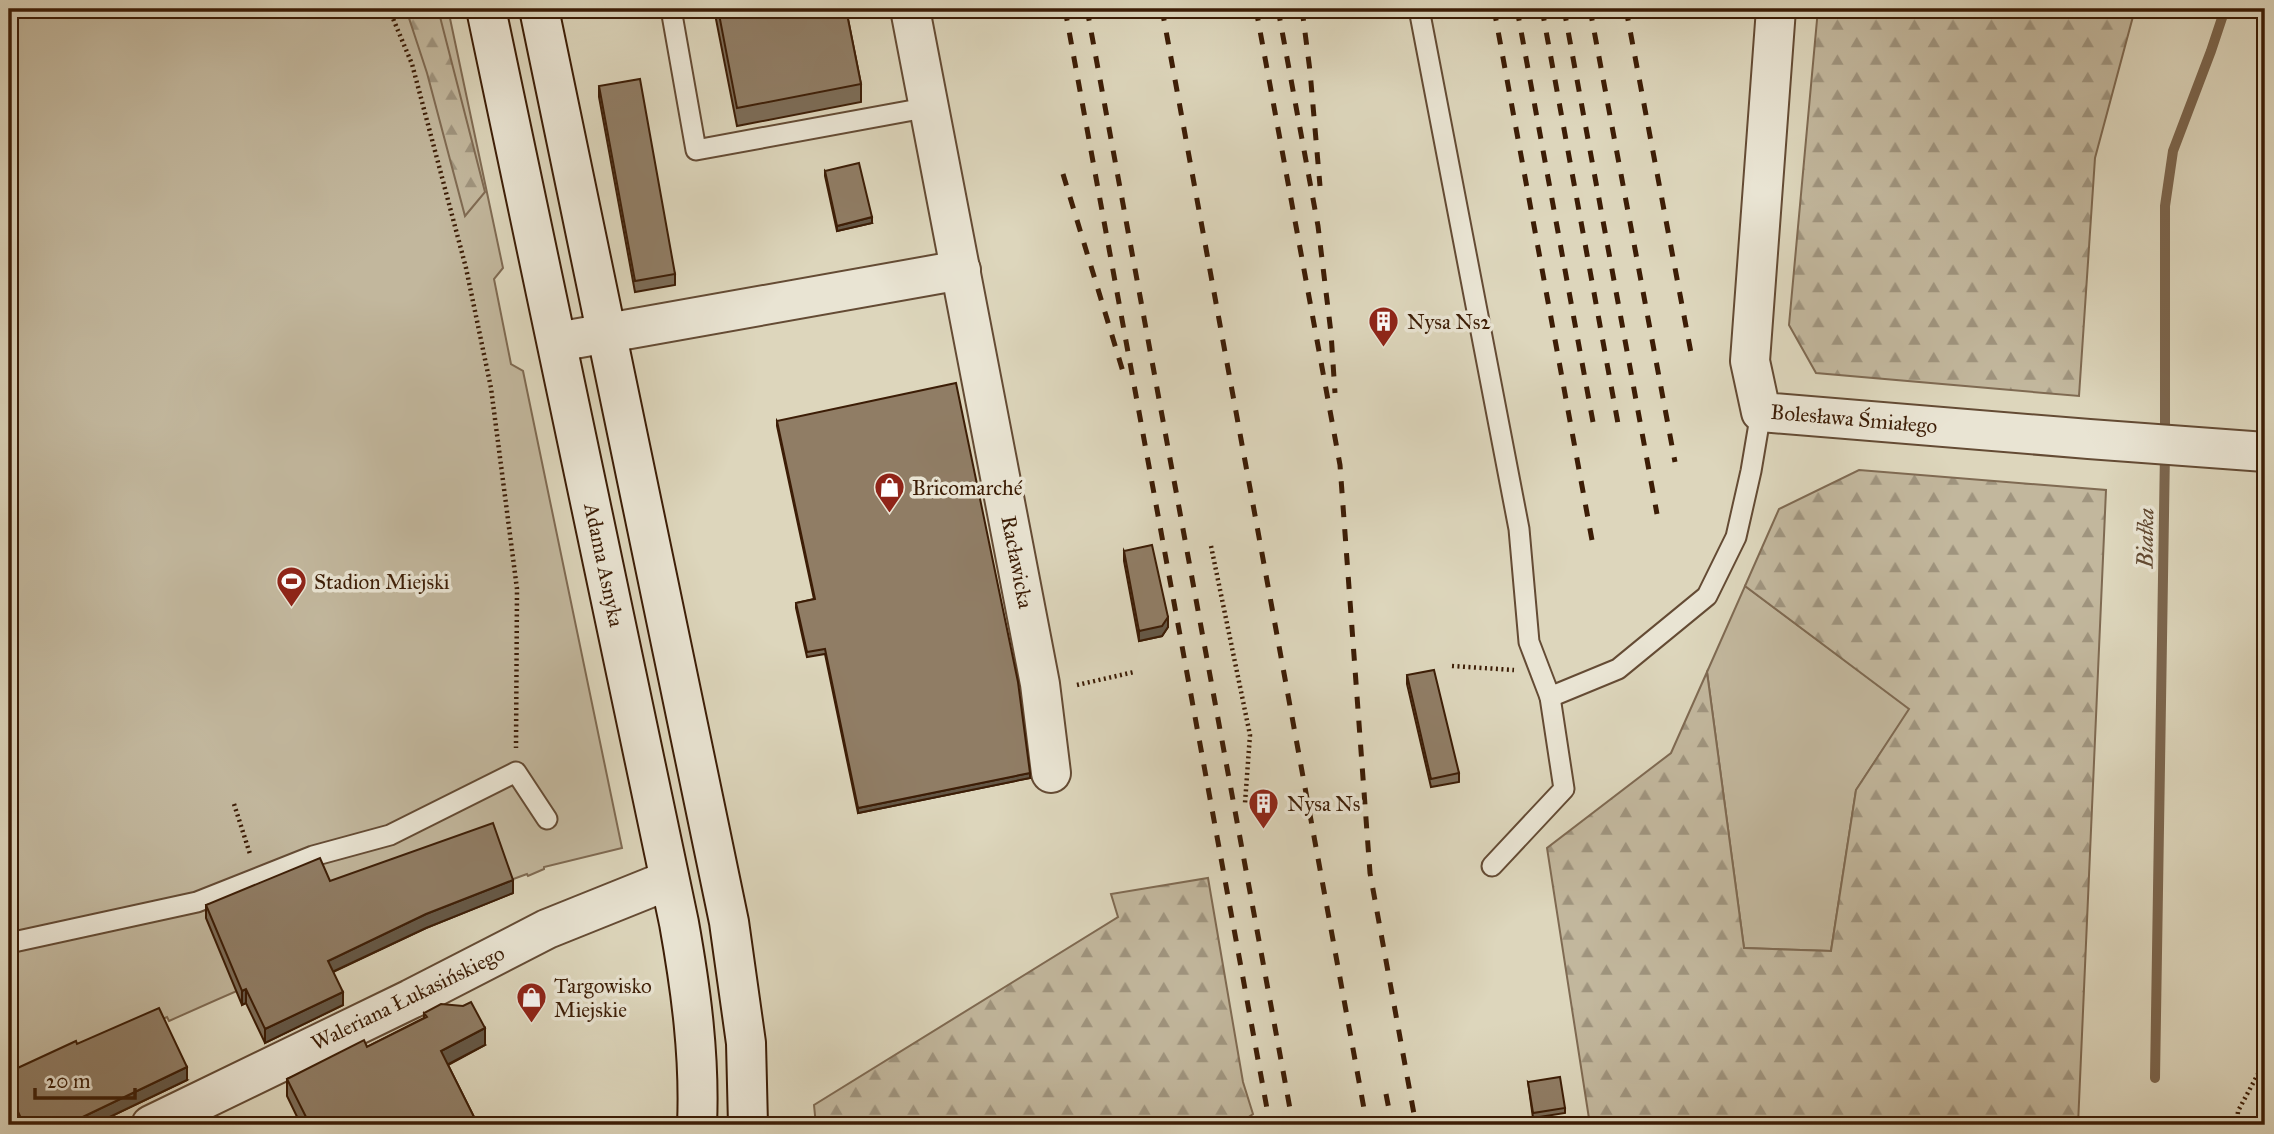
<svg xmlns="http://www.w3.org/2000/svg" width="2274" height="1134" viewBox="0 0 2274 1134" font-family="'IM FELL Great Primer',serif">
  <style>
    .grass { fill: #c2b79d; stroke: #7f6a52; stroke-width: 2 }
    .forest { fill: url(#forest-firs); stroke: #7f6a52; stroke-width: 2 }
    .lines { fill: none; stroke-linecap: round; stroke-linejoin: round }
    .stream { stroke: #7c664e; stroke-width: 10 }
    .service-casing { stroke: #644b34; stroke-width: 23 }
    .minor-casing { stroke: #644b34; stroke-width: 42 }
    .tertiary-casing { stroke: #644b34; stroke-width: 42 }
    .secondary-casing { stroke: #3c1d06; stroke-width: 42 }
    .path { stroke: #3c1d06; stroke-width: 4.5; stroke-dasharray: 2 3.5; stroke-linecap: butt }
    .service { stroke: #e9e4d3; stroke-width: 19 }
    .minor { stroke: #e9e4d3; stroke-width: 38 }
    .tertiary { stroke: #e9e4d3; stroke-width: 38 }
    .secondary { stroke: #e9e4d3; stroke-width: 38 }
    .rail { stroke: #3c1d06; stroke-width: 5; stroke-dasharray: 12 12; stroke-linecap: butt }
    .wall { fill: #7c6c57; stroke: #3c1d06; stroke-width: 2 }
    .shaded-wall { fill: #655847; stroke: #3c1d06; stroke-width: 2 }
    .building { fill: #907d65; stroke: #3c1d06; stroke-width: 2 }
    .labels { text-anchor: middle; stroke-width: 7; stroke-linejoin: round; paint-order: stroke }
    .poi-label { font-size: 21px; fill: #3c1d06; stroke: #e9e4d3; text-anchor: start }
    .street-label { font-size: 21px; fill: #3c1d06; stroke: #e9e4d3 }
    .water-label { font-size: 23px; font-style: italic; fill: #614830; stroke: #e9e4d3 }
  </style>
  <defs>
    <pattern id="forest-firs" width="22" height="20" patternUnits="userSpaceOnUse" patternTransform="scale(1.75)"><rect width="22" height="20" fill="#c2b79d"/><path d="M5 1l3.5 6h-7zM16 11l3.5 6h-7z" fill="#9f947e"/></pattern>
  </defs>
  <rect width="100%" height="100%" fill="#ddd6bc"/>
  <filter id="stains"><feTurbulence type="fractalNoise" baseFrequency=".00286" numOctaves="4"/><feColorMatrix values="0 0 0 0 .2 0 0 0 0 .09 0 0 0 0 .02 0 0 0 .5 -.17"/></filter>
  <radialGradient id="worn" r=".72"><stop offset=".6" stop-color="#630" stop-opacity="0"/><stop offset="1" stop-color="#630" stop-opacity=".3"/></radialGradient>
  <g class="grass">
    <path d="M9,9H448L503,268L494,279L511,364L523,371L622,848L544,867V869L528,876L527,874C406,918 287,968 169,1021L167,1017L9,1085Z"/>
    <polygon points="1745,586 1910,709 1856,790 1831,951 1744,948 1707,672"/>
  </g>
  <g class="forest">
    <polygon points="406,9 438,9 485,192 465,216 427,73"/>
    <polygon points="1818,9 2135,9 2095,158 2079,396 1816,373 1789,325"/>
    <polygon points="1859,470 2106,490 2078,1125 1590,1125 1547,848 1671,753 1707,672 1744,948 1831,951 1856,790 1909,709 1745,586 1779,509"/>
    <polygon points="1208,878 1243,1082 1253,1114 1237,1125 816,1125 814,1105 1118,917 1111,894"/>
  </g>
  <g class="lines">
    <g class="stream">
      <polyline points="2165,437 2165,206 2173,151 2211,51 2225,9"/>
      <polyline points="2155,1078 2165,452"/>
    </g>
    <defs>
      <g id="service">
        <polyline points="671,9 696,150 930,107"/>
        <polyline points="1419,9 1519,529 1529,642 1550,697 1618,669 1707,596 1736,537 1751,471 1761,412"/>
        <polyline points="1492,866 1564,789 1550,697"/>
        <polyline points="9,943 197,902 313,856 390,835 516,772 547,819"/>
      </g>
      <g id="minor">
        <polyline points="910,9 1040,684 1051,773"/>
        <polyline points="557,342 961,270"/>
        <polyline points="151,1125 411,999 547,929 669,880"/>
      </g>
      <polyline id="tertiary" points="1776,9 1750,361 1761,412 2089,439 2265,452"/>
      <g id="secondary">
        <path d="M486,9L679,923C691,990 700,1057 697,1125"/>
        <polyline points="539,9 729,922 746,1043 748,1125"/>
      </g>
    </defs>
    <use href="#service" class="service-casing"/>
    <use href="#minor" class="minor-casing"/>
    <use href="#tertiary" class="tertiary-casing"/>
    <use href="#secondary" class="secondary-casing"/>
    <g class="path">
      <polyline points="389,9 412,64 466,268 491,388 517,589 516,748"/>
      <polyline points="1211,546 1250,735 1245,803"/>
      <polyline points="1452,666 1514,670"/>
      <polyline points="1077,685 1134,672"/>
      <polyline points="234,804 250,854"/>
      <polyline points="2237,1125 2238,1111 2265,1061"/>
    </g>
    <use href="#service" class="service"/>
    <use href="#minor" class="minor"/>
    <use href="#tertiary" class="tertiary"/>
    <use href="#secondary" class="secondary"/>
    <g class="rail">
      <polyline points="1065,9 1270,1125"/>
      <polyline points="1087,9 1293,1125"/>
      <polyline points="1162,9 1367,1125"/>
      <polyline points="1256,9 1340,465 1370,873 1416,1125"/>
      <polyline points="1278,9 1318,226 1331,333 1335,393"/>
      <polyline points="1302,9 1310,71 1320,186"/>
      <polyline points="1494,9 1594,551"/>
      <polyline points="1517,9 1595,433"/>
      <polyline points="1542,9 1619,429"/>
      <polyline points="1564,9 1657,514"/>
      <polyline points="1590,9 1675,462"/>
      <polyline points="1626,9 1692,358"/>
      <polyline points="1063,174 1124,375"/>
      <polyline points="1386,1094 1392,1125"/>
    </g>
  </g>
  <g class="wall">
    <polygon points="714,9 846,9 861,84 861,102 737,126"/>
    <polygon points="599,86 675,274 675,285 635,292 599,97"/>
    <polygon points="825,171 872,223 837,231 825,176"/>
    <polygon points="777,421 1030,778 858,813 825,654 807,657 796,608 796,603 814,599 777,426"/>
    <polygon points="1124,551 1168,627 1162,636 1139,641 1124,561"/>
    <polygon points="1407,675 1459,773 1459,782 1431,787 1407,684"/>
    <polygon points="330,881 513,893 426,928 333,972 343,1005 265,1043 246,1003 242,1005 206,918 206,905"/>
    <polygon points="424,1013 485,1045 448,1065 478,1125 301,1125 287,1096 287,1079 367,1047 424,1018"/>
    <polygon points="77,1044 187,1080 93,1125 18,1125 9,1105 9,1072"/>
    <polygon points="1528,1082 1565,1108 1565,1113 1533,1118"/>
  </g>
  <g class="shaded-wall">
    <polygon points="872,217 872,223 837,231 837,226"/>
    <polygon points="1168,617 1168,627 1162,636 1139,641 1139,631"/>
    <polygon points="1030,773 1030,778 858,813 858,808"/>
    <polygon points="513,880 513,893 426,928 328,974 328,961 426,914"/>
    <polygon points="246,989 246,1003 242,1005 242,991"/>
    <polygon points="343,992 343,1005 265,1043 265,1029"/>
    <polygon points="485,1028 485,1045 441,1068 441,1051"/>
    <polygon points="187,1067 187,1080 93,1125 66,1125"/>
  </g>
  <g class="building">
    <polygon points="718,9 846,9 861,84 737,108"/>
    <polygon points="640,79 675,274 635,281 599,86"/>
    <polygon points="859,163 872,217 837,226 825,171"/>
    <polygon points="956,383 1018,682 1030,773 858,808 825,649 807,652 796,603 815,599 777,421"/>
    <polygon points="1152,545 1168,617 1162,626 1139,631 1124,551"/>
    <polygon points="1434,670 1459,773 1431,779 1407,675"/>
    <polygon points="493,823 513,880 426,914 328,961 343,992 265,1029 246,989 242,991 206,905 320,858 330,881"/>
    <polygon points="471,1002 485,1028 441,1051 478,1125 310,1125 287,1079 364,1040 367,1047 427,1017 424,1013 441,1004 463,1006"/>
    <polygon points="159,1008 187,1067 66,1125 24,1125 9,1092 9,1072 76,1041 77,1044"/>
    <polygon points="1560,1077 1565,1108 1533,1113 1528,1082"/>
  </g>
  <defs>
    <symbol id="building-pin" viewBox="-11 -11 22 30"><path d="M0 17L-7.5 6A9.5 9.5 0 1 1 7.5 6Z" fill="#8f2418" stroke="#e9e4d3"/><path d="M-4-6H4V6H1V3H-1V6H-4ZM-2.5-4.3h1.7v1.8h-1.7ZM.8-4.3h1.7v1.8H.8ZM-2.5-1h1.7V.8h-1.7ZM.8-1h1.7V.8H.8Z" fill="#fff"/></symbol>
    <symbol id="shop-pin" viewBox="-11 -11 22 30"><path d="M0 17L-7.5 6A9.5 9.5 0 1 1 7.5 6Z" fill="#8f2418" stroke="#e9e4d3"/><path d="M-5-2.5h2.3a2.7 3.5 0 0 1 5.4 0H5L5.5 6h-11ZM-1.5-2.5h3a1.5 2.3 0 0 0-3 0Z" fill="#fff"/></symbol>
    <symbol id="stadium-pin" viewBox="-11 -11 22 30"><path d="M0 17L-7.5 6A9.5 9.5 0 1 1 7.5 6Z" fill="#8f2418" stroke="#e9e4d3"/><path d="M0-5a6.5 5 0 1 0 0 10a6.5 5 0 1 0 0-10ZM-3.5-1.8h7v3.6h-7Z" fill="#fff"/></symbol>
  </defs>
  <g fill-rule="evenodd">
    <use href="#building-pin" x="1366" y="304" width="35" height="47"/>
    <use href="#shop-pin" x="872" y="470" width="35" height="47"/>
    <use href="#stadium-pin" x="274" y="564" width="35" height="47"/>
    <use href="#building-pin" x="1246" y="786" width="35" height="47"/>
    <use href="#shop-pin" x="514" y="980" width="35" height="47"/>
  </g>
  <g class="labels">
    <g class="poi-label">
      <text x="1407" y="329">Nysa Ns2</text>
      <text x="912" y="495">Bricomarché</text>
      <text x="314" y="589">Stadion Miejski</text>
      <text x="1287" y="811">Nysa Ns</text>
      <text x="554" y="993">Targowisko<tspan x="554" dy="24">Miejskie</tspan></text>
    </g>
    <g class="street-label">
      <text transform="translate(1854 419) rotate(5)" y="7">Bolesława Śmiałego</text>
      <text transform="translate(1017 562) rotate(79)" y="7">Racławicka</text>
      <text transform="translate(604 565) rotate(78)" y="7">Adama Asnyka</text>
      <text transform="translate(408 998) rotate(-26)" y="7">Waleriana Łukasińskiego</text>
    </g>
    <g class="water-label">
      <text transform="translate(2145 538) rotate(-89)" y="8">Białka</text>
    </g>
  </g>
  <rect width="2274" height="1134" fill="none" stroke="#ddd6bc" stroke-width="35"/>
  <rect x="10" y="10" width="2253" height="1113" fill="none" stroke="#3c1d06" stroke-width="3.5"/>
  <rect x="18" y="18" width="2239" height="1099" fill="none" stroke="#3c1d06" stroke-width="2"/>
  <path d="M35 1088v10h100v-10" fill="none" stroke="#3c1d06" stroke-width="3.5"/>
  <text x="46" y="1088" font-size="21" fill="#3c1d06" stroke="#e9e4d3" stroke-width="5" paint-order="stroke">20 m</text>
  <rect width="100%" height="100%" filter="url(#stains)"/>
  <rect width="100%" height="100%" fill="url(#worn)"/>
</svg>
